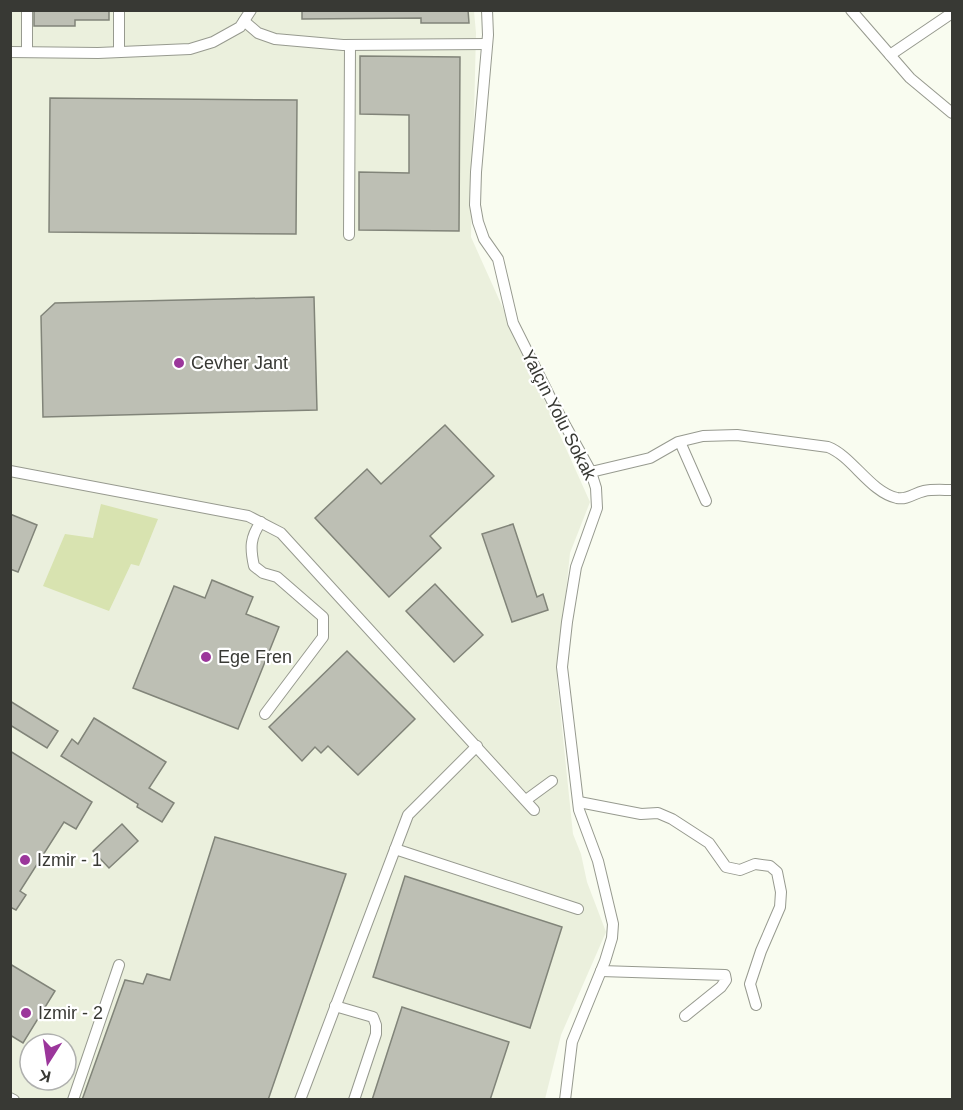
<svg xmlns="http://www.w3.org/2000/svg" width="963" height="1110" viewBox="0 0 963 1110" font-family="Helvetica,sans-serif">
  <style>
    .built { fill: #ebf0dd; fill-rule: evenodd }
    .green { fill: #d8e3b0 }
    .building { fill: #bdbfb4; stroke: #818479; stroke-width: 1.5 }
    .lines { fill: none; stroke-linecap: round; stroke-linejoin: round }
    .minor-casing { stroke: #979a8f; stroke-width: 12 }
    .minor { stroke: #fff; stroke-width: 10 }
    .poi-dot { fill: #9b369b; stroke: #fff; stroke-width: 2 }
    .labels { text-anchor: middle; stroke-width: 4.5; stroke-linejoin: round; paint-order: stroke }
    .poi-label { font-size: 18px; fill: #383934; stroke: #fff; text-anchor: start }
    .street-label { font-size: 18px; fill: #383934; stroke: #fff }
  </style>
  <rect width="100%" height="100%" fill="#f9fcf0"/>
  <path class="built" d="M10,11H474L476,33L471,237L590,502L570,553L557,680L573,834L581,854L587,882L606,932L561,1035L545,1099H11ZM30,1044H66V1080H30Z"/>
  <polygon class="green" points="101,504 158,519 139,566 131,564 109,611 43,586 65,534 93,538"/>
  <g class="building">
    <polygon points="34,10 109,10 109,20 75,20 75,26 34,26"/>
    <polygon points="302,10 468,10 469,23 421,23 421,18 302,19"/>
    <polygon points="360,56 460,57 459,231 359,230 359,172 409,173 409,115 360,114"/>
    <polygon points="50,98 297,100 296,234 49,232"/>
    <polygon points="314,297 317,410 43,417 41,316 55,303"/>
    <polygon points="445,425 494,476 430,536 441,548 389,597 315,518 367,469 381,484"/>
    <polygon points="10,514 37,525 18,572 10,569"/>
    <polygon points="513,524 537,597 543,594 548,610 512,622 482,534"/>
    <polygon points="212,580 253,597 246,614 279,627 238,729 133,688 174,586 205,598"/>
    <polygon points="435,584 483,635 454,662 406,611"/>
    <polygon points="347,651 415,719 358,775 328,746 321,753 315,747 302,761 269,727"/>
    <polygon points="10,701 58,731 47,748 10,725"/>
    <polygon points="94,718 166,762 149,788 174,803 162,822 137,807 138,804 61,756 72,739 78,744"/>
    <polygon points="10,751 92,802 76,829 64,822 20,891 26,895 16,910 10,907"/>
    <polygon points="122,824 138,841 109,868 93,851"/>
    <polygon points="215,837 346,874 268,1100 82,1100 125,980 143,984 147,974 170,980"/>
    <polygon points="405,876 562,927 530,1028 373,977"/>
    <polygon points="10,964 55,991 23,1043 10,1035"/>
    <polygon points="402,1007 509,1042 490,1100 372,1100"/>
  </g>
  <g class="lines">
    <defs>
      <g id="minor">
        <polyline points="27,10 27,52"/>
        <polyline points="487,10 488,35 476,172 475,205 478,222 484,239 498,259 513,323 554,405 591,472 596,488 597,508 576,567 567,622 562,667 579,810 598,861 613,924 612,938 605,961 572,1042 565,1100"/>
        <polyline points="851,10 910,78 952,113"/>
        <polyline points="244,21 258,33 275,39 343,45 487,44"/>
        <polyline points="10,52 98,53 190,49 213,42 240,27 251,10"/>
        <polyline points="119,52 119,10"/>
        <polyline points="890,55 952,13"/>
        <polyline points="349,235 350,45"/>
        <polyline points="680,442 706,501"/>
        <polyline points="10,471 248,516 281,533 534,810"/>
        <path d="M591,472L650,458L678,442L703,436L737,435L828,447C852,456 870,492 897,498C908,500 914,493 924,491C933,489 943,490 952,490"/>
        <path d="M261,522C250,537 250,548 254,566L263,573L277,577L323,617V637L265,714"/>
        <polyline points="526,800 552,781"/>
        <polyline points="579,802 641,814 658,813 672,819 709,843 726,867 740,870 755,864 770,866 777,872 781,892 780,907 761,951 750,984 756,1005"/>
        <polyline points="395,849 578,909"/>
        <polyline points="601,971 725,975 726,980 721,987 685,1016"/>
        <polyline points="335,1006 373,1017 376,1025 376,1034 354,1100"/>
        <polyline points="10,1098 14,1100"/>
        <polyline points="73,1100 119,965"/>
        <polyline points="300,1100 408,815 477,746"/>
      </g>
    </defs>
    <use href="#minor" class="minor-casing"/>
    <use href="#minor" class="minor"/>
  </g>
  <g class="poi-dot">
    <circle cx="179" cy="363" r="6"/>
    <circle cx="206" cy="657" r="6"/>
    <circle cx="25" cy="860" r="6"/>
    <circle cx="26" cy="1013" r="6"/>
  </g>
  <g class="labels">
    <g class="poi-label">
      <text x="191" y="369">Cevher Jant</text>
      <text x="218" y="663">Ege Fren</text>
      <text x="37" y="866">Izmir - 1</text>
      <text x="38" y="1019">Izmir - 2</text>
    </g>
    <g class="street-label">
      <text transform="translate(559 415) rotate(63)" y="6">Yalçın Yolu Sokak</text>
    </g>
  </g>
  <rect width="963" height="1110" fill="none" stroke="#383934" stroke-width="24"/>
  <g transform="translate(48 1062) rotate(192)"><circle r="28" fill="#ffffff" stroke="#afb0ae" stroke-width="1.5"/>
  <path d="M0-4.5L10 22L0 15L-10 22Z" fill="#9b369b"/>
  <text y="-9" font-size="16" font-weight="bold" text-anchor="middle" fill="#383934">K</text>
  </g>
</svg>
